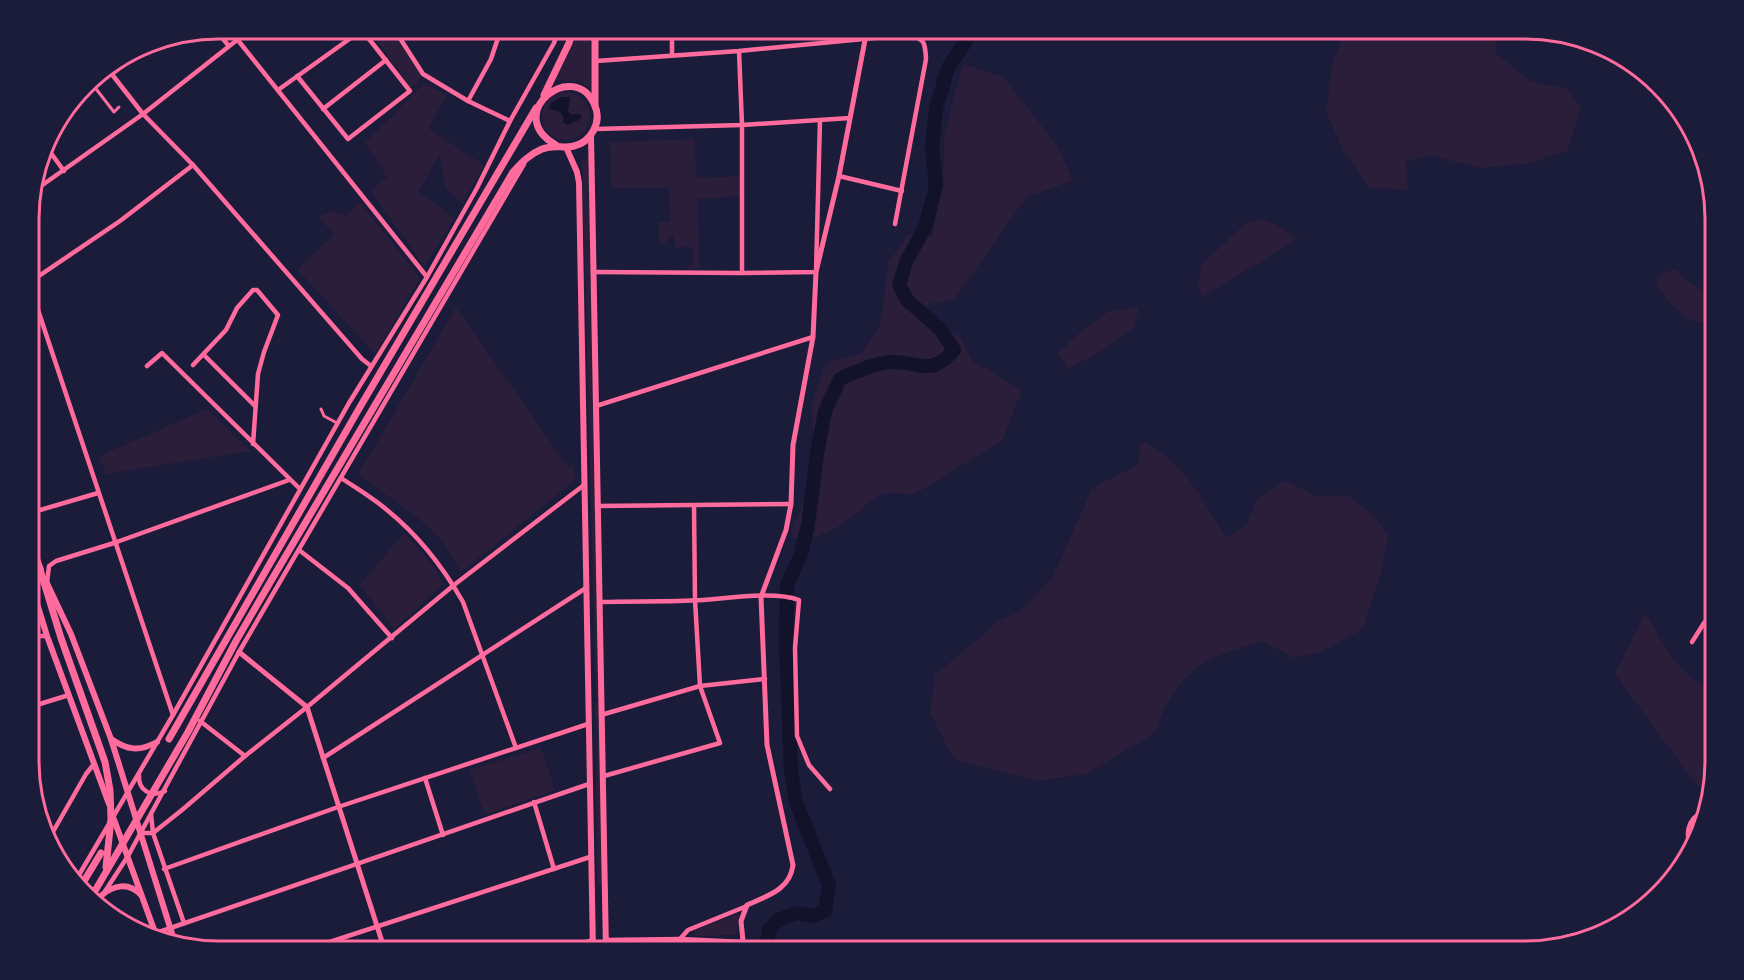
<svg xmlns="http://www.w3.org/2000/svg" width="1744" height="980" viewBox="0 0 1744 980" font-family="'Archivo Narrow',sans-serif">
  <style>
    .green { fill: #2a1e3b }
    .water { fill: #12122b }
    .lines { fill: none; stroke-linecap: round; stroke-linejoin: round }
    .river { stroke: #12122b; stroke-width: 14 }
    .pedestrian { stroke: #ff6b9d; stroke-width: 3 }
    .minor { stroke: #ff6b9d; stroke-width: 4.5 }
    .tertiary { stroke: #ff6b9d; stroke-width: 5 }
    .secondary { stroke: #ff6b9d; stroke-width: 6 }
    .primary { stroke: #ff6b9d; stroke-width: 7 }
    .rim { fill: none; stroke: #ff6b9d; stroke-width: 3 }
  </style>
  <rect width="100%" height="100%" fill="#1b1b3a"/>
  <g class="green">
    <polygon points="368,29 390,29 421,75 419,83 411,87"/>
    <polygon points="578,29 590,29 591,90 581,82 556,80"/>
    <polygon points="1349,29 1497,29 1496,53 1530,81 1567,89 1581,108 1567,151 1527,164 1479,168 1429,155 1405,162 1408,190 1370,188 1343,151 1326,111 1333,59"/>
    <polygon points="964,64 1003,77 1057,145 1073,180 1026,198 954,300 928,304 924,319 959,336 974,362 1022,390 1002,441 915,494 886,493 878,496 838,527 816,537 791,538 793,524 810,492 813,440 812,404 826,363 862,353 881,323 888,263 908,234 932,236 943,185 944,139 953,98"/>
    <polygon points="424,83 447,95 428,128 484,165 463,204 445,188 440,154 418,192 455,218 424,266 370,190 387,177 365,143"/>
    <circle cx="566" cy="116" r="24"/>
    <path d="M695,139L696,178L740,176L741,196L698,199L699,268L686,269C693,264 696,258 692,249L687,246L676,248L673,234L665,243L659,244V222H670L669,188H611L610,142Z"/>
    <polygon points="589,159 603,698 596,698 582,160"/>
    <polygon points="360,202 420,278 375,354 297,269 334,235 319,217 332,211 345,216"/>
    <polygon points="1266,220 1284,229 1298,239 1202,297 1198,286 1201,265 1247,222"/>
    <path d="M1675,269L1689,282L1715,297V323C1688,329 1669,302 1655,283L1663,273Z"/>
    <polygon points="456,307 568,467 574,464 575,480 461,572 441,540 416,516 358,475"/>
    <polygon points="1139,307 1134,328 1105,349 1068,369 1058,353 1086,327 1108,312"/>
    <polygon points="207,409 250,451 106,474 99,456"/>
    <path d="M1141,441C1184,460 1202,499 1226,537L1246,525L1257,499L1284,481L1317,496L1348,495L1374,516L1388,536L1381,573L1363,629L1321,652L1294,658L1262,641C1202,659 1176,671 1155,733L1086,774L1038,781L954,759L930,713L935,675L1000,620L1020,611L1053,577L1092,488L1138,465Z"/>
    <polygon points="404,533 433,565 443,584 394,629 360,585"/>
    <path d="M1645,613C1661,637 1682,687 1715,686V773L1713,780L1698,787L1615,674Z"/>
    <polygon points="603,701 605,885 597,884 595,702"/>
    <polygon points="541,748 555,790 485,815 469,770"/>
    <polygon points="740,913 736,935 695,936 695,930"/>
  </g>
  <polygon class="water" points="561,97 570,97 568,112 571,114 579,114 582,116 579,120 568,125 562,122 564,118 560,112 548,108 552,102"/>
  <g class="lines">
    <path class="river" d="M766,951L769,930L778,920L797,913L812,916L825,911L829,885L796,802L791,771L786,646L787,585L801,554L808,525L817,454L825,411L840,379C856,372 871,364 889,362C919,360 929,379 954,350L941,330L907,300L899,285L906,262L925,227L936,186L932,146L936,109L948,68L974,29"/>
    <g class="pedestrian">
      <polyline points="93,85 114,112 119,107"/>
      <polyline points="321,409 324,416 337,423"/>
    </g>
    <g class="minor">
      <polyline points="215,29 228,45"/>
      <polyline points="394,29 423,74 468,101 510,121"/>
      <polyline points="672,29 672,55"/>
      <polyline points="237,39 427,277"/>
      <polyline points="739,51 742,125 742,273"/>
      <path d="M596,61L739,51L905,35C924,38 925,40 926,59L895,224"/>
      <polyline points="107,68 143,114 193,165 362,359 371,366"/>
      <polyline points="112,74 154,41"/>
      <polyline points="91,79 104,70"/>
      <polyline points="278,90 362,30 410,91 348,139 297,76"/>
      <polyline points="468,101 491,59 501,29"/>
      <polyline points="323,109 386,60"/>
      <polyline points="595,129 742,125 850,118"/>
      <polyline points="45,145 64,171"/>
      <polyline points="839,176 902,191"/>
      <polyline points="31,193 143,114 251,29"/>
      <polyline points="593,272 742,273 816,272 820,120"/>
      <polyline points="30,282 120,221 193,165"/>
      <polyline points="30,286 173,715"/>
      <polyline points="204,355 255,406"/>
      <polyline points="193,365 226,330 237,308 253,290 257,290 278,315 264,352 258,374 253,444"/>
      <polyline points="147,366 162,353 299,488"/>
      <polyline points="596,406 813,337"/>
      <path d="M341,478C356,488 373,498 387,510C418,535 443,567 463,602L516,748"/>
      <polyline points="597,506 791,504"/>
      <polyline points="30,513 98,493"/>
      <polyline points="299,550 348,588 392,638"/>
      <polyline points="47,583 49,566 56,561 114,543 289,480"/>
      <path d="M601,602C635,601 669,602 703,600C730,598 775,591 799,600L795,648L797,736L809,765L830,789"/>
      <polyline points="30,636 47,636"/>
      <polyline points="1692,642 1704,623 1715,613"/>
      <polyline points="30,707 69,695"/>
      <polyline points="601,715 700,686 765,679"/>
      <polyline points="200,721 245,756"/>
      <polyline points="323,758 586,588"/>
      <path d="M139,775C138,791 152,798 165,791"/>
      <polyline points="604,776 720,743 700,686 695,600 694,506"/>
      <polyline points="425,778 443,835"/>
      <polyline points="534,802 554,869"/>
      <polyline points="151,814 153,833 184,923"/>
      <polyline points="140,833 153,833 182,810 245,756 307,707 454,585 584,485"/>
      <polyline points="50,837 86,774 94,764"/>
      <path d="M1691,852C1686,835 1685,820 1704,811"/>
      <polyline points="164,869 338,807 588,724"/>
      <polyline points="76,880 173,715 349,403 427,277 477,188 510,121 554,43 559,29"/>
      <polyline points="98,902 128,856 239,652 524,164"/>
      <polyline points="156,933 589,784"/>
      <polyline points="680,939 688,930 747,906"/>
      <polyline points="606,940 680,939 743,942"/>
      <polyline points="302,951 590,857"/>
      <polyline points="558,951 593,940"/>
    </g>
    <g class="tertiary">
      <polyline points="239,652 307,707 385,951"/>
      <path d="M744,951L741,921L747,905C767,896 790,890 793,865L767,745L761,597L786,530L791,504L793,445L813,337L816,272L839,176L865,40L864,29"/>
    </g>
    <g class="secondary">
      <polyline points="591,135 606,951"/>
      <polyline points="566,147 577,172 579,183 593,951"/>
      <polyline points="30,539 41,570"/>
      <polyline points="45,579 71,634 111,739 174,940"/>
      <polyline points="30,581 47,636 109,804"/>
      <path d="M111,739C127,750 139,752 157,742"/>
      <polyline points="112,814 156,935"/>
      <path d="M102,895C114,885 129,882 141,895"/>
    </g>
    <g class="primary">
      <polyline points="544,95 569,43 573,29"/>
      <polyline points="595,105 595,29"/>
      <polyline points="39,566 61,638 105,762 110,790 111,819 106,867"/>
      <polyline points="169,739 360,407 536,108"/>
      <polyline points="81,886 101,853"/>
      <path d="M92,896L188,732L236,641L275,574L513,172C522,162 530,154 542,149C555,144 563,149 574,146C591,142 602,122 595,106C575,56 501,114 556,145"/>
    </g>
  </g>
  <path d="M0 0H1744V980H0ZM219 39H1525A180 180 0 0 1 1705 219V761A180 180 0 0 1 1525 941H219A180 180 0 0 1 39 761V219A180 180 0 0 1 219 39Z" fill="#1b1b3a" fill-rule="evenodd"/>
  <path class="rim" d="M219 39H1525A180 180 0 0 1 1705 219V761A180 180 0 0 1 1525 941H219A180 180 0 0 1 39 761V219A180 180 0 0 1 219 39Z"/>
</svg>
